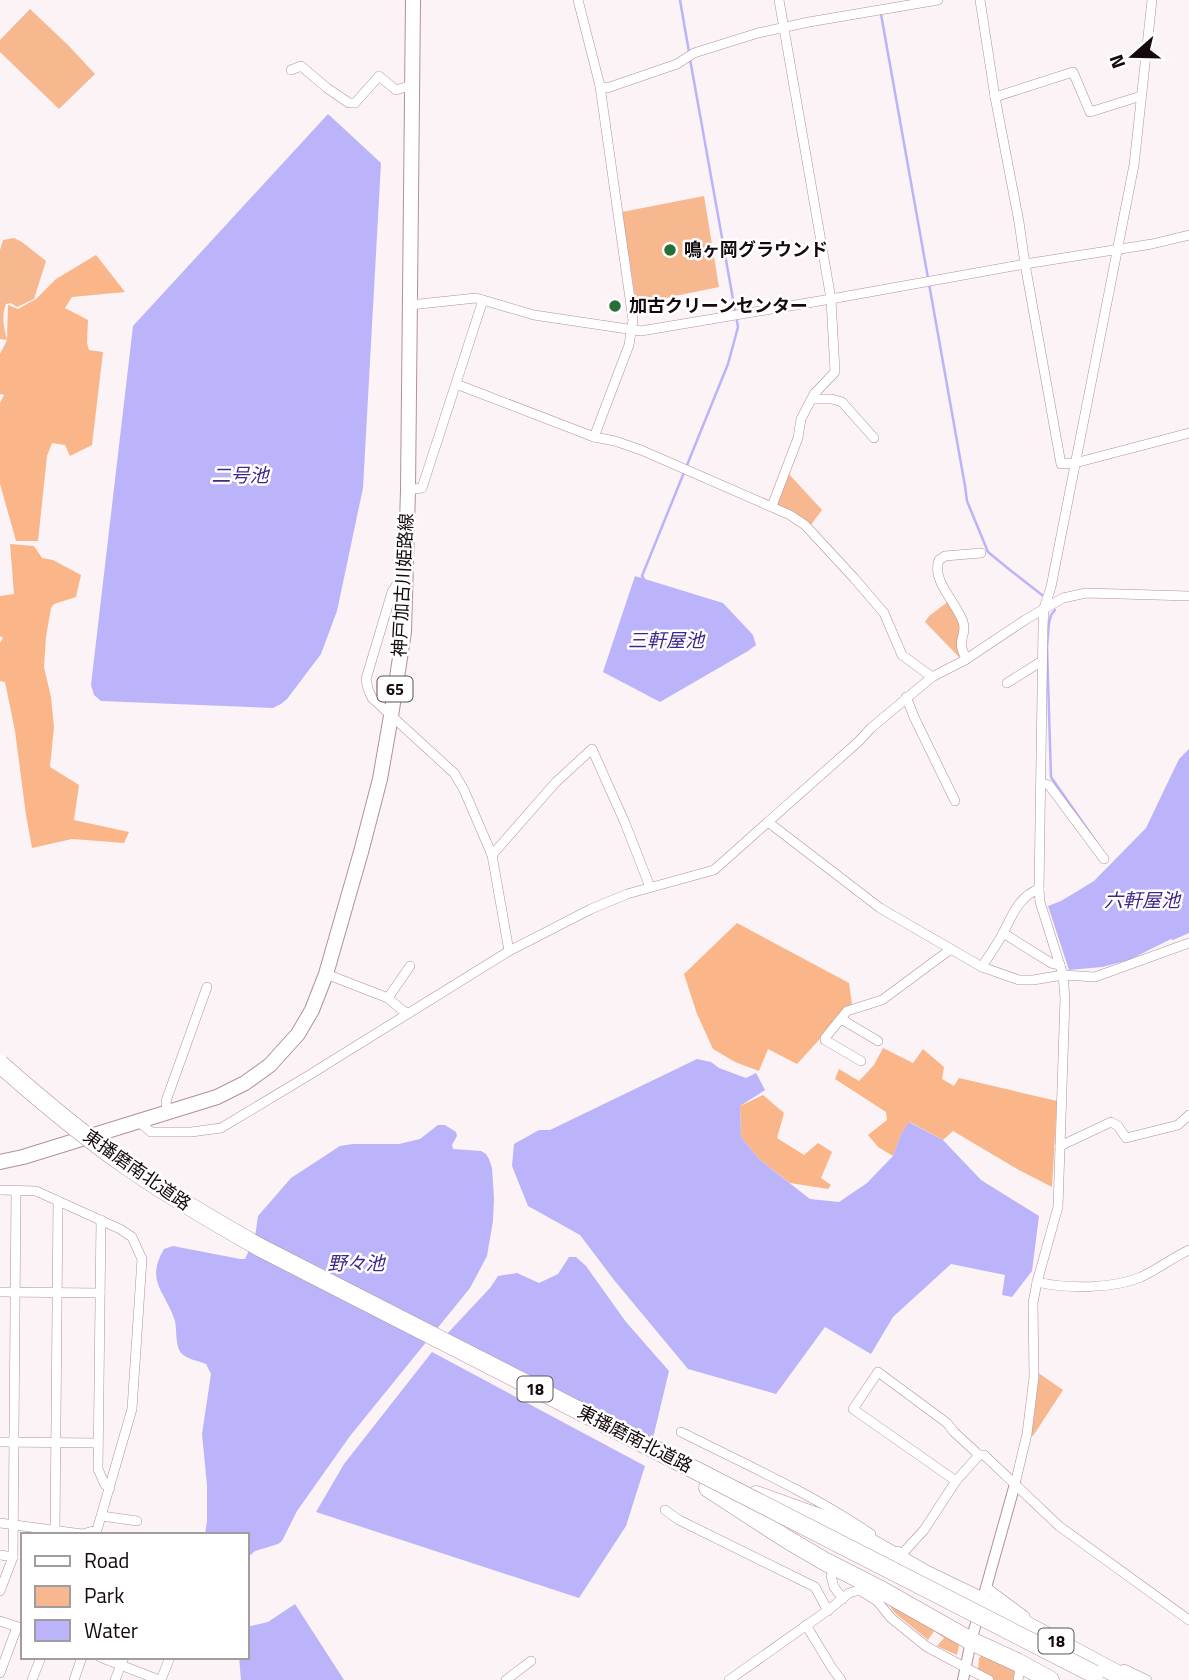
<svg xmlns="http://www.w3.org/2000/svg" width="1189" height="1680" viewBox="0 0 1189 1680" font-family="'Titillium Web','Noto Sans JP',sans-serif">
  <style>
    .green { fill: #f7b88f }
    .forest { fill: #fab689 }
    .water { fill: #bcb4fa }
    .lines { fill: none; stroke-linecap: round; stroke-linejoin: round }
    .stream { stroke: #bcb4fa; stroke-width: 2.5 }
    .minor-casing { stroke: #b38f9e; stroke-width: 10 }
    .tertiary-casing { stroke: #b38f9e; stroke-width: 12 }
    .primary-casing { stroke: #b38f9e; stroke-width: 16 }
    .motorway-casing { stroke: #b38f9e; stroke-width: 19 }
    .minor { stroke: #fff; stroke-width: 9 }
    .tertiary { stroke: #fff; stroke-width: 10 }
    .primary { stroke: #fff; stroke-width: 14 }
    .motorway { stroke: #fff; stroke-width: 18 }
    .motorway-bridge-casing { stroke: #b38f9e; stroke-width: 19; stroke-linecap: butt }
    .motorway-bridge { stroke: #fff; stroke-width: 18 }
    .poi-dot { fill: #296d38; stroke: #fff; stroke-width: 2.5 }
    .labels { text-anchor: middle; stroke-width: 5; stroke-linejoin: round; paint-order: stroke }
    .shield { fill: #fff; stroke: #5b5356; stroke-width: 2 }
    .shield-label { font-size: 16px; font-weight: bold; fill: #15090e }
    .poi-label { font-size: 18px; font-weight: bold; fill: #15090e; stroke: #fff; text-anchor: start }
    .street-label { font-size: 18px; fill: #15090e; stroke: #fff }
    .water-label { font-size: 19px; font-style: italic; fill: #42268a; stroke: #fff }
  </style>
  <rect width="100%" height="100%" fill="#fbf3f6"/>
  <g class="green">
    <polygon points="30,9 68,45 95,74 59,109 0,52 0,40"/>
    <polygon points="704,196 719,287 636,304 622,212"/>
    <path d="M14,238L22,242L46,261L34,299L17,307L11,303L6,304C1,317 4,327 7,340L0,339V250L3,240Z"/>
    <polygon points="788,473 822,510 810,526 776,505"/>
    <polygon points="949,601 961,620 961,653 959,657 925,622 929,616"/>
    <polygon points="1037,1372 1063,1390 1033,1436 1030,1434 1034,1412"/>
    <polygon points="883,1597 960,1641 957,1655 937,1646 944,1638 934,1631 928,1640 895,1613"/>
    <polygon points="982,1655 1014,1666 1016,1673 1015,1680 993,1680 978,1669 979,1658"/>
  </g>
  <g class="forest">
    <polygon points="96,255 125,292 72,297 65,308 88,320 87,343 89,350 103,352 92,445 70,456 65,445 52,443 47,456 38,541 16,541 0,484 0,403 4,395 0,394 0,354 7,340 8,305 18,309 36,299 56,279"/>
    <polygon points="10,544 34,546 42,558 53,560 81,575 76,597 54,604 51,608 46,637 44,667 51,697 54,727 50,767 79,785 74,820 129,832 124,843 72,839 32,848 26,815 15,731 5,682 0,681 0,643 3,638 0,636 0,596 14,594"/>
    <polygon points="737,923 849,983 852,1004 797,1064 768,1049 759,1071 735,1062 713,1049 697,1014 684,974"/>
    <polygon points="883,1048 913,1063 923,1049 944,1067 942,1079 954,1086 959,1078 1057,1101 1052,1187 1019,1170 953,1131 943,1140 910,1122 901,1134 893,1156 878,1147 868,1135 887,1120 886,1112 835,1079 839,1069 859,1081 874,1065"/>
    <polygon points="763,1095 784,1113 777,1138 804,1155 818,1143 832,1152 821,1178 831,1185 828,1189 790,1183 760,1160 741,1137 740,1106"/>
  </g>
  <g class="water">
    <polygon points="328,114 381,163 363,488 337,611 321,654 287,699 281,704 273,708 101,701 94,695 91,685 133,326"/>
    <polygon points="635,576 723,603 753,635 756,645 748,651 660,702 603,672"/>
    <polygon points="1189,749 1189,933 1173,940 1171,939 1129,960 1102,967 1069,970 1048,906 1061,901 1094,881 1146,828 1179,759"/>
    <polygon points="697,1059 711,1062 719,1068 746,1078 756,1073 765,1090 740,1106 741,1137 760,1160 810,1199 839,1202 867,1183 893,1156 901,1134 909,1122 943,1140 981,1180 1039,1216 1032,1271 1012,1297 1002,1295 1005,1275 951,1264 893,1317 871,1354 825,1327 776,1394 688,1369 614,1280 580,1235 528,1206 512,1166 514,1144 539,1130 550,1130"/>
    <path d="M438,1125H445L456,1132L457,1136L452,1145L453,1149L481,1151L486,1154L489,1159L492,1168L494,1198L493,1221L487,1256L470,1288L350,1436L297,1511L282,1541L278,1544L255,1551L247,1558V1535H205L207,1521V1485L202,1434L211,1374L206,1364C199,1361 186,1359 181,1353C175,1345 177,1330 175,1321C165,1290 145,1282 164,1249L173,1246L240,1259H245L255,1237L258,1216L291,1178L340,1146L353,1144H399L420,1139Z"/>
    <polygon points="569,1257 576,1257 586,1266 626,1322 669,1371 653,1438 445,1336 490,1288 498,1276 517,1273 539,1283 558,1274"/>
    <polygon points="432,1352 645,1466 626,1526 579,1598 316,1512 344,1464"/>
    <polygon points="295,1604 344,1680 241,1680 239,1657 247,1657 247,1627 268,1622"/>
  </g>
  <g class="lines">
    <g class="stream">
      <polyline points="680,0 689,52"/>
      <polyline points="881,14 965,486 967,501 988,552 1010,570 1042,595"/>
      <polyline points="645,581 642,576 728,364 738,327 690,59"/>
      <polyline points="1055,610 1051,615 1049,623 1047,647 1051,777 1097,843"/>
    </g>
    <defs>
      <g id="minor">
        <polyline points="578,0 600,86 633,320 629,345 594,437"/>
        <polyline points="980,0 995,97 1019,222 1025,264 1061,464 1075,463 1189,433"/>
        <polyline points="291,70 301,66 327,88 349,103 355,103 379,76 396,90 412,85"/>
        <polyline points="600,86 607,88 677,64 694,53 758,33 809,22 938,0"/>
        <polyline points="995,97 1073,72 1090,112 1141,96"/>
        <polyline points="410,305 476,298 534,315 641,331 831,299 1025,264 1152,244 1189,235"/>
        <polyline points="456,384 594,437 615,441 641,450 790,515 805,525 854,578 884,613 902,655 932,677"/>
        <polyline points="812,399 832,399 842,402 874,438"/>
        <polyline points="408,490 422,488 483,300"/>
        <polyline points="772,506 798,438 801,419 814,394 835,372 831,299 779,0"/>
        <polyline points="404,573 392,592 366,679 368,689 372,698 454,773 464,790 492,855 509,951"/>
        <path d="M967,659C954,640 968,636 963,622C957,603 931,581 939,560L945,556L981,553"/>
        <polyline points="1007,683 1042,661"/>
        <polyline points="906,697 915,719 955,801"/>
        <polyline points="1041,783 1049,785 1104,859"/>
        <polyline points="768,822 880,908 982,967 1019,980 1033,980 1063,975 1095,977 1189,943"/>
        <polyline points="492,855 556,782 592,749 625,823 650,887"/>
        <polyline points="1003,933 1051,963 1060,965"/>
        <path d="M982,967C988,957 995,947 1001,937C1011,919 1017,897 1039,889"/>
        <polyline points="326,974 388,998 402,1010 407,1013"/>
        <polyline points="388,998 410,966"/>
        <polyline points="841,1019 878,1041"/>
        <polyline points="861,1061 825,1040 825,1038 847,1011 882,1000 951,949"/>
        <polyline points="167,1112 166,1101 207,987"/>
        <polyline points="138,1121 151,1132 191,1132 221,1128 306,1077 509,951 591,909 627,894 714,870 858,742 871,728 932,677 965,660 1025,620 1063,598 1086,593 1189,596"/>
        <polyline points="1060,1146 1111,1122 1118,1126 1126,1138 1178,1125 1189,1115"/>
        <polyline points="0,1190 36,1191 120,1229 132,1237 142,1259 132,1409 97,1530 82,1534 0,1523"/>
        <polyline points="101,1220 98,1469 105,1485 110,1488"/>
        <path d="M1037,1282C1067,1289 1113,1289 1141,1277C1158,1269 1172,1258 1189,1250"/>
        <polyline points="0,1292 100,1293"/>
        <path d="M681,1432C745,1464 812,1494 871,1534"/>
        <polyline points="0,1442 98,1443"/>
        <polyline points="956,1481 853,1409 878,1372 947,1423 954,1432 979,1455"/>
        <polyline points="1015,1484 1027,1434 1034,1377 1033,1303 1037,1282 1058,1207 1065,998 1063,975 1040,902 1039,889 1043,627 1044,608 1051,587 1134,165 1152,0"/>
        <polyline points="665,1510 679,1520 815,1587 828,1611"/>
        <polyline points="102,1516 137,1521"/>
        <polyline points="55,1530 58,1201"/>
        <polyline points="898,1551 902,1554 924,1530 956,1481 979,1455 984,1455 1059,1526 1189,1620"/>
        <polyline points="0,1555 13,1557"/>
        <polyline points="831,1576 834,1587 843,1599"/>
        <polyline points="986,1587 1025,1616"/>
        <polyline points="0,1591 13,1557 16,1191"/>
        <polyline points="0,1621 21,1628"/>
        <polyline points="806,1625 832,1668 841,1680"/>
        <polyline points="100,1657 159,1680"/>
        <polyline points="1017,1662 1020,1669 1018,1680"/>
        <polyline points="1124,1669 1147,1680"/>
        <polyline points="0,1673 17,1627"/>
        <polyline points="32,1680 41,1657"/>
        <polyline points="74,1680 82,1657"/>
        <polyline points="115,1680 124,1657"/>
        <polyline points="161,1680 170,1657"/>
        <polyline points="506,1680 531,1661"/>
        <polyline points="729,1680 831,1608 849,1593 856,1591 861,1591 877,1601 891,1618 927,1647 989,1680"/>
      </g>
      <polyline id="tertiary" points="963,1680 971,1641 1015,1484"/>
      <polyline id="primary" points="0,1162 23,1157 217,1097 245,1083 270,1065 298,1034 312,1010 326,974 361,852 380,779 391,716 404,632 408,490 413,0"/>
      <g id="motorway">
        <polyline points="708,1488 785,1538 824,1561 881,1590 971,1641 1017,1662 1050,1680"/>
        <polyline points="756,1495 820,1518 855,1534 925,1574 983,1602 1128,1680"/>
      </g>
    </defs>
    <use href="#minor" class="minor-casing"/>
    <use href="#tertiary" class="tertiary-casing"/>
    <use href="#primary" class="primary-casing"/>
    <use href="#motorway" class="motorway-casing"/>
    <use href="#minor" class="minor"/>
    <use href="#tertiary" class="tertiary"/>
    <use href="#primary" class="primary"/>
    <use href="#motorway" class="motorway"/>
    <defs>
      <path id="motorway-bridge" d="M0,1064C41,1100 82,1135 127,1166C170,1196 215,1222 261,1248L1094,1674"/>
    </defs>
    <use href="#motorway-bridge" class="motorway-bridge-casing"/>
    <use href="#motorway-bridge" class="motorway-bridge"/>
  </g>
  <g class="poi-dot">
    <circle cx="670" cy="250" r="7"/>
    <circle cx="615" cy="306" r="7"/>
  </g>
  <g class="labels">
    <g class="shield">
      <rect x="377.5" y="676.5" width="35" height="25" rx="5"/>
      <rect x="517.5" y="1376.5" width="35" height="25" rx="5"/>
      <rect x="1038.5" y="1628.5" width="35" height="25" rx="5"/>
    </g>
    <g class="shield-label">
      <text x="395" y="695">65</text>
      <text x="535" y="1395">18</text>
      <text x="1056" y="1647">18</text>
    </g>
    <g class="poi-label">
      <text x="684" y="256">鳴ヶ岡グラウンド</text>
      <text x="629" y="312">加古クリーンセンター</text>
    </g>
    <g class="street-label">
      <text transform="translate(403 585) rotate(-87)" y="6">神戸加古川姫路線</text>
      <text transform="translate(137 1170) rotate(35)" y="6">東播磨南北道路</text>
      <text transform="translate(635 1439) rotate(27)" y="6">東播磨南北道路</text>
    </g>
    <g class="water-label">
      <text x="240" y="482">二号池</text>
      <text x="666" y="647">三軒屋池</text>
      <text x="1142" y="907">六軒屋池</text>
      <text x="356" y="1270">野々池</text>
    </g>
  </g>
  <rect x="21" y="1533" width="228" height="126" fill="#ffffff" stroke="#a19d9f" stroke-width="2"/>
  <rect x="35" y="1556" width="35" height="10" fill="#ffffff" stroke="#a19d9f" stroke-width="2"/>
  <text x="84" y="1568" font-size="21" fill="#15090e">Road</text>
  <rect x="35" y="1586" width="35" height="21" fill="#f7b88f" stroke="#a19d9f" stroke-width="2"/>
  <text x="84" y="1603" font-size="21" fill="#15090e">Park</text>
  <rect x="35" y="1620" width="35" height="21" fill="#bcb4fa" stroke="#a19d9f" stroke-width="2"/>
  <text x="84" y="1638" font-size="21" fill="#15090e">Water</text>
  <g transform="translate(1133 56) rotate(250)" stroke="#ffffff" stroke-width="5" paint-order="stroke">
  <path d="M0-5L12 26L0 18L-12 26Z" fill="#15090e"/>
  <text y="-10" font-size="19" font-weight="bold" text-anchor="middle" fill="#15090e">N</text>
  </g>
</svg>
